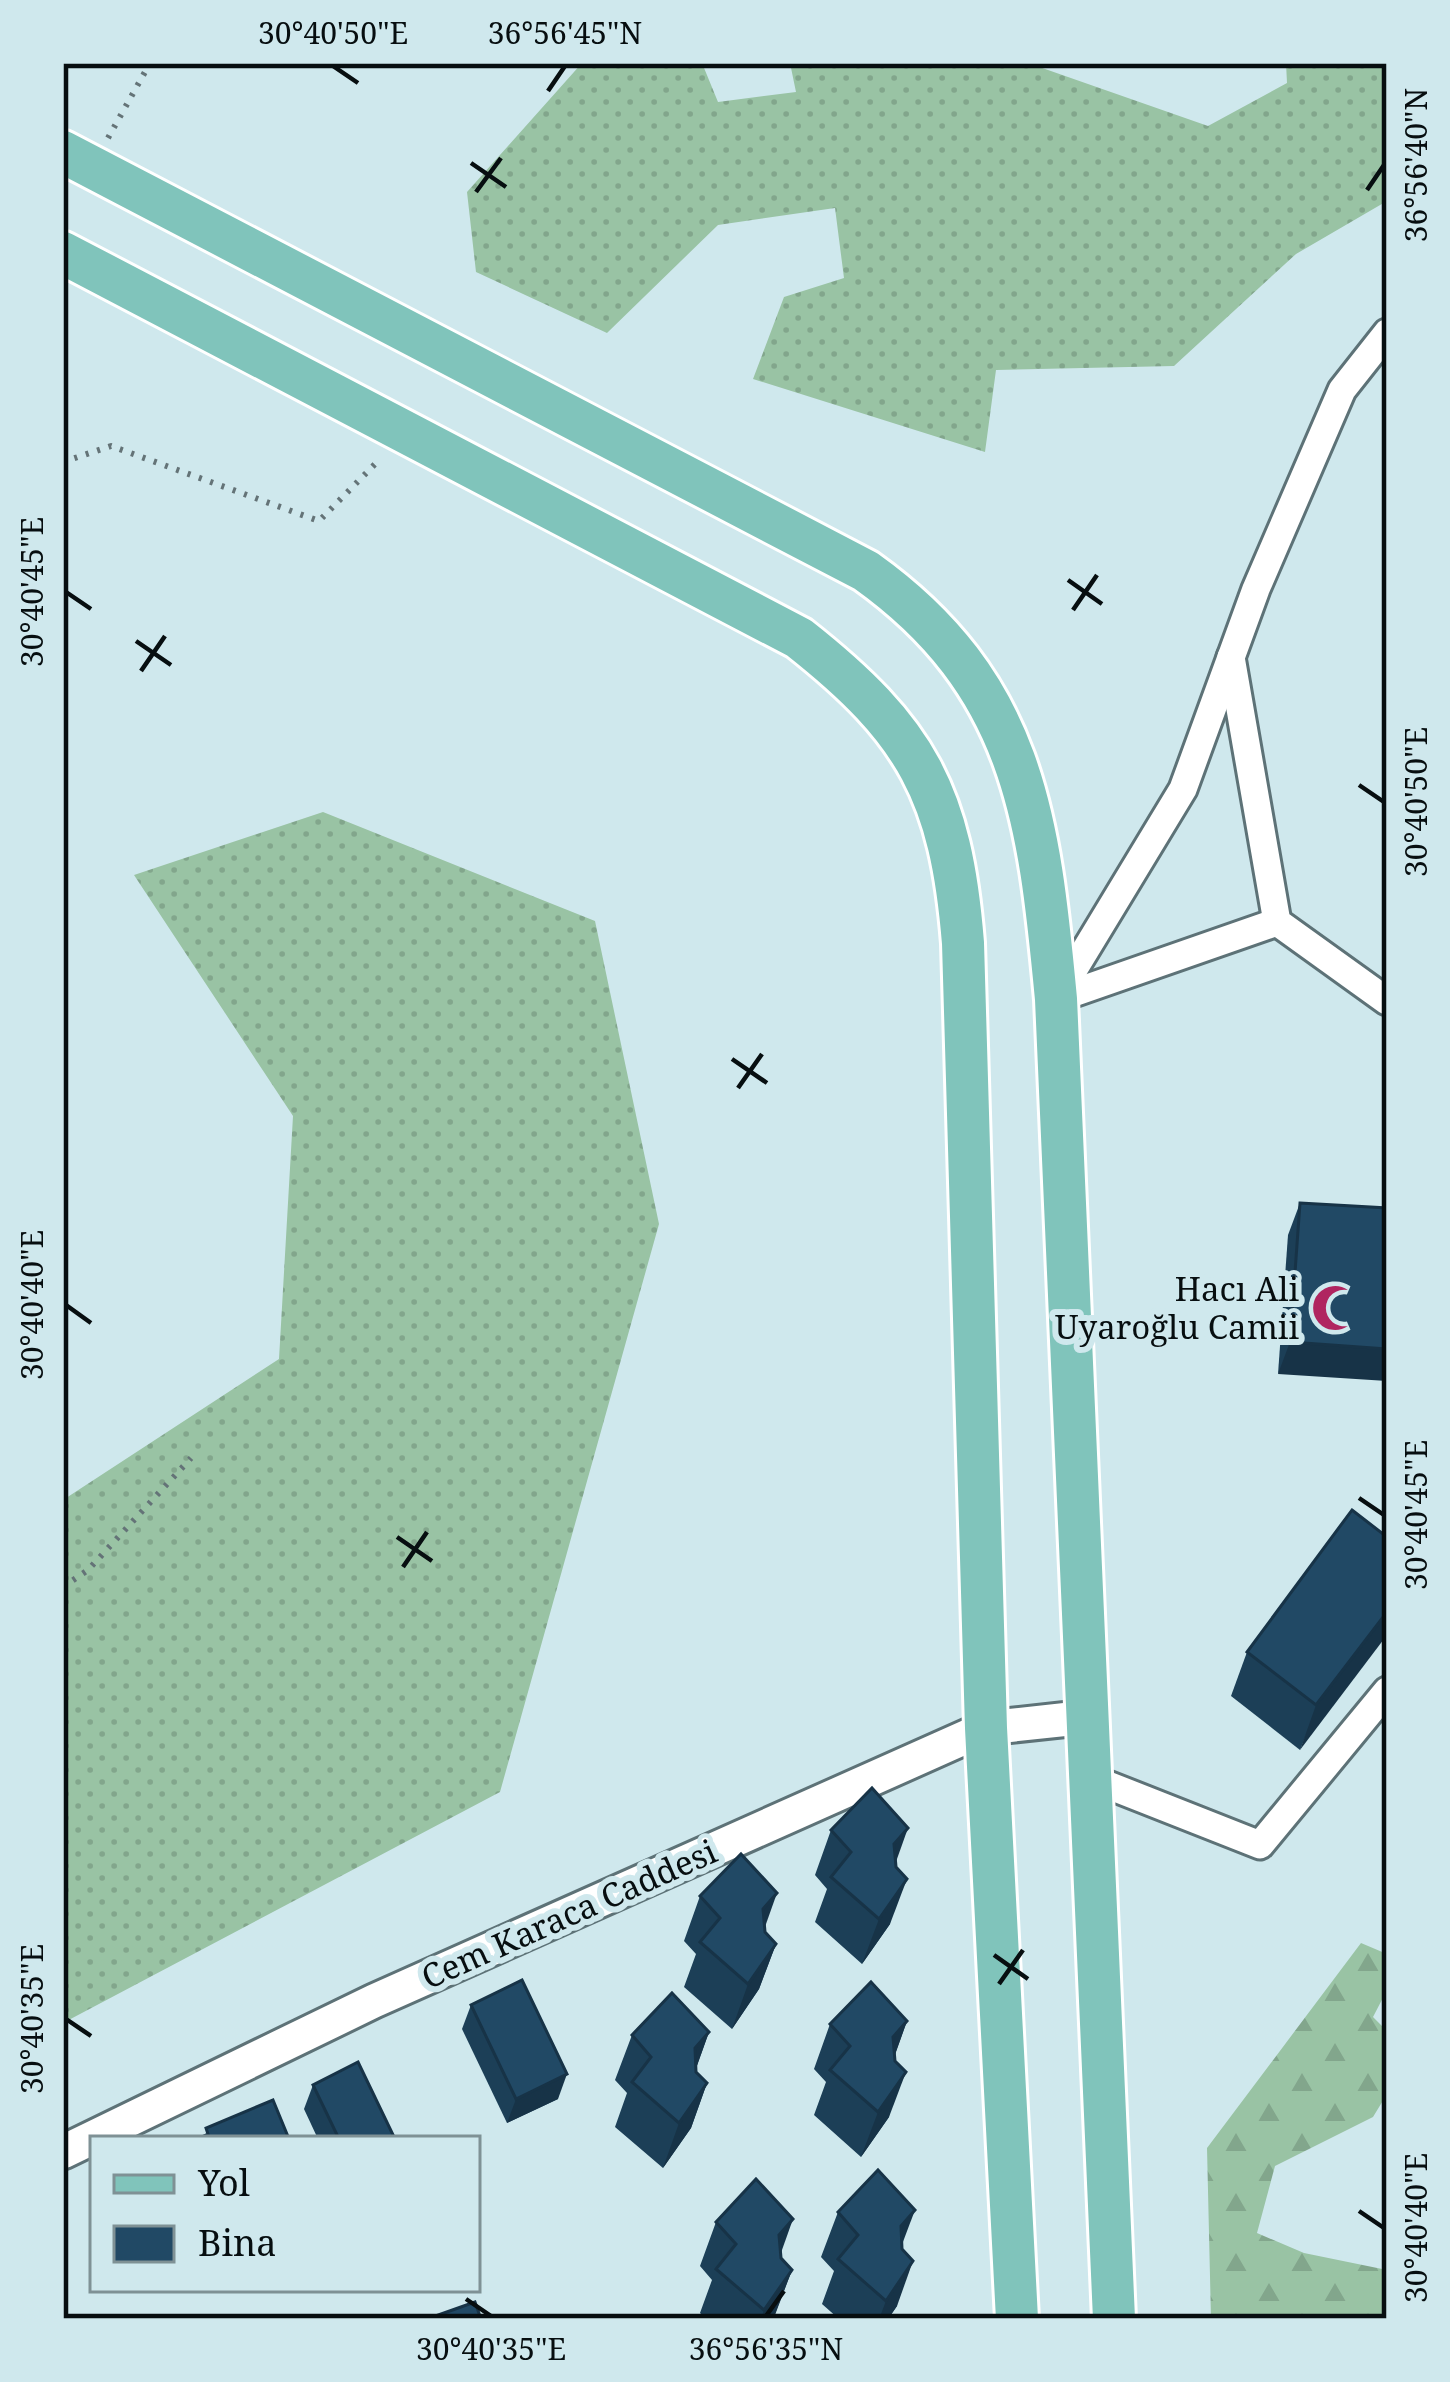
<svg xmlns="http://www.w3.org/2000/svg" width="1450" height="2382" viewBox="0 0 1450 2382" font-family="'Noto Serif',serif">
  <style>
    .grass { fill: url(#grass-dots) }
    .forest { fill: url(#forest-firs) }
    .lines { fill: none; stroke-linecap: round; stroke-linejoin: round }
    .minor-casing { stroke: #5d7277; stroke-width: 33 }
    .tertiary-casing { stroke: #5d7277; stroke-width: 39 }
    .primary-casing { stroke: #fff; stroke-width: 48 }
    .path { stroke: #647377; stroke-width: 6; stroke-dasharray: 3 9; stroke-linecap: butt }
    .minor { stroke: #fff; stroke-width: 27 }
    .tertiary { stroke: #fff; stroke-width: 33 }
    .primary { stroke: #80c4bb; stroke-width: 42 }
    .wall { fill: #1c3f57 }
    .shaded-wall { fill: #173347 }
    .building { fill: #214965; stroke: #173347; stroke-width: 3 }
    .ticks { fill: none; stroke: #070e10; stroke-width: 4.5 }
    .labels { text-anchor: middle; stroke-width: 12; stroke-linejoin: round; paint-order: stroke }
    .poi-label { font-size: 33px; fill: #070e10; stroke: #cfe8ed; text-anchor: end }
    .street-label { font-size: 33px; fill: #070e10; stroke: #cfe8ed }
    .neatline { fill: none; stroke: #070e10; stroke-width: 4.5 }
    .ticks-label { font-size: 30px; text-anchor: middle; fill: #070e10 }
  </style>
  <defs>
    <pattern id="grass-dots" width="8" height="8" patternUnits="userSpaceOnUse" patternTransform="scale(3)"><rect width="8" height="8" fill="#99c3a4"/><path d="M2 2h.1M6 6h.1" fill="none" stroke="#82a68c" stroke-width="1.8" stroke-linecap="round"/></pattern>
    <pattern id="forest-firs" width="22" height="20" patternUnits="userSpaceOnUse" patternTransform="scale(3)"><rect width="22" height="20" fill="#99c3a4"/><path d="M5 1l3.5 6h-7zM16 11l3.5 6h-7z" fill="#82a68c"/></pattern>
  </defs>
  <rect width="100%" height="100%" fill="#cfe8ed"/>
  <g class="grass">
    <polygon points="582,63 702,63 718,102 796,92 790,63 1028,63 1208,126 1287,83 1286,63 1387,63 1387,201 1296,254 1174,366 996,370 985,452 753,379 784,297 844,278 835,208 718,225 607,333 476,272 467,192"/>
    <polygon points="323,812 595,921 659,1224 500,1792 63,2023 63,1500 279,1359 293,1116 134,875"/>
  </g>
  <polygon class="forest" points="1361,1943 1387,1954 1387,1990 1373,2017 1387,2031 1387,2094 1373,2117 1275,2166 1257,2233 1304,2253 1387,2270 1387,2319 1211,2319 1207,2148"/>
  <g class="lines">
    <defs>
      <g id="minor">
        <polyline points="1231,657 1277,922 1387,1001"/>
        <polyline points="1057,997 1183,789 1256,589 1342,390 1387,333"/>
        <polyline points="1056,999 1277,922"/>
        <polyline points="1090,1778 1260,1845 1387,1691"/>
      </g>
      <polyline id="tertiary" points="63,2152 374,2001 986,1728 1088,1717"/>
      <g id="primary">
        <path d="M63,152L866,571C1024,684 1039,818 1056,999L1114,2319"/>
        <path d="M63,253L799,638C917,731 951,794 963,943L986,1728L1017,2319"/>
      </g>
    </defs>
    <use href="#minor" class="minor-casing"/>
    <use href="#tertiary" class="tertiary-casing"/>
    <use href="#primary" class="primary-casing"/>
    <g class="path">
      <polyline points="108,138 150,63"/>
      <polyline points="63,462 111,446 319,521 380,459"/>
      <polyline points="63,1587 88,1570 191,1458"/>
    </g>
    <use href="#minor" class="minor"/>
    <use href="#tertiary" class="tertiary"/>
    <use href="#primary" class="primary"/>
  </g>
  <g class="wall">
    <polygon points="1300,1203 1387,1208 1278,1374 1288,1235"/>
    <polygon points="1387,1537 1300,1750 1231,1696 1247,1652"/>
    <polygon points="831,1830 895,1864 890,1924 862,1964 815,1922 827,1889 815,1875"/>
    <polygon points="700,1896 765,1927 765,1932 776,1944 759,1989 732,2029 684,1987 696,1954 684,1941"/>
    <polygon points="471,2005 558,2099 507,2123 462,2029"/>
    <polygon points="907,2021 894,2057 889,2117 861,2157 814,2115 826,2082 814,2069 830,2024"/>
    <polygon points="709,2032 696,2068 696,2072 707,2083 691,2128 663,2168 615,2127 627,2093 615,2080 632,2035"/>
    <polygon points="313,2085 395,2139 318,2139 304,2109"/>
    <polygon points="838,2212 902,2245 897,2306 888,2319 839,2319 822,2304 834,2271 821,2257"/>
    <polygon points="716,2222 781,2253 781,2258 792,2270 773,2319 706,2319 700,2313 712,2280 700,2266"/>
  </g>
  <g class="shaded-wall">
    <polygon points="1290,1342 1387,1349 1387,1381 1278,1374"/>
    <polygon points="1387,1612 1387,1635 1300,1750 1316,1705"/>
    <polygon points="908,1828 892,1873 894,1844"/>
    <polygon points="907,1879 890,1924 862,1964 879,1919"/>
    <polygon points="777,1893 761,1938 763,1909"/>
    <polygon points="776,1944 759,1989 732,2029 748,1984"/>
    <polygon points="907,2021 891,2066 893,2037"/>
    <polygon points="709,2032 693,2077 695,2048"/>
    <polygon points="906,2072 889,2117 861,2157 878,2112"/>
    <polygon points="567,2074 558,2099 507,2123 516,2099"/>
    <polygon points="707,2083 691,2128 663,2168 679,2123"/>
    <polygon points="915,2210 898,2255 901,2226"/>
    <polygon points="793,2219 777,2264 779,2235"/>
    <polygon points="913,2261 897,2306 888,2319 879,2319 886,2301"/>
    <polygon points="792,2270 775,2315 773,2319 761,2319 764,2310"/>
  </g>
  <g class="building">
    <polygon points="1300,1203 1387,1208 1387,1349 1290,1342"/>
    <polygon points="1352,1510 1387,1537 1387,1612 1316,1705 1247,1652"/>
    <polygon points="872,1788 908,1828 894,1844 896,1867 907,1879 879,1919 831,1877 851,1852 831,1830"/>
    <polygon points="741,1854 777,1893 763,1909 765,1932 776,1944 748,1984 700,1942 720,1918 700,1896"/>
    <polygon points="522,1980 567,2074 516,2099 471,2005"/>
    <polygon points="871,1982 907,2021 893,2037 895,2061 906,2072 878,2112 830,2070 850,2046 830,2024"/>
    <polygon points="672,1993 709,2032 695,2048 696,2072 707,2083 679,2123 632,2082 651,2057 632,2035"/>
    <polygon points="358,2062 395,2139 339,2139 313,2085"/>
    <polygon points="273,2100 289,2139 197,2139 208,2134 206,2128"/>
    <polygon points="878,2170 915,2210 901,2226 902,2249 913,2261 886,2301 838,2259 858,2235 838,2212"/>
    <polygon points="756,2179 793,2219 779,2235 781,2258 792,2270 764,2310 716,2269 736,2244 716,2222"/>
    <polygon points="475,2302 481,2319 427,2319"/>
  </g>
  <path class="ticks" d="M333,66L358,83M548,91L565,66M471,163L506,187M1367,190L1384,165M476,192L501,158M1068,580L1102,604M66,592L91,609M1073,610L1097,575M136,641L171,665M141,671L165,636M1359,785L1384,802M732,1059L767,1083M738,1088L762,1054M66,1305L91,1323M1359,1498L1384,1515M397,1537L432,1561M403,1567L427,1532M994,1955L1028,1979M999,1984L1023,1950M66,2019L91,2036M1359,2211L1384,2228M466,2299L491,2316M766,2316L784,2291"/>
  <defs>
    <symbol id="mosque-bare" viewBox="-9 -9 18 18"><path d="M3.5-4.9A6 6 0 1 0 3.5 4.9A5 5 0 1 1 3.5-4.9Z" fill="#b02560" stroke="#cfe8ed" stroke-width="2.5" paint-order="stroke"/></symbol>
  </defs>
  <g fill-rule="evenodd">
    <use href="#mosque-bare" x="1302" y="1275" width="66" height="66"/>
  </g>
  <g class="labels">
    <g class="poi-label">
      <text x="1299" y="1301">Hacı Ali<tspan x="1299" dy="38">Uyaroğlu Camii</tspan></text>
    </g>
    <g class="street-label">
      <text transform="translate(569 1914) rotate(-24)" y="12">Cem Karaca Caddesi</text>
    </g>
  </g>
  <rect width="1450" height="2382" fill="none" stroke="#cfe8ed" stroke-width="132"/>
  <rect x="90" y="2136" width="390" height="156" fill="#cfe8ed" stroke="#7f9195" stroke-width="3"/>
  <rect x="114" y="2175" width="60" height="18" fill="#80c4bb" stroke="#7f9195" stroke-width="3"/>
  <text x="198" y="2196" font-size="36" fill="#070e10">Yol</text>
  <rect x="114" y="2226" width="60" height="36" fill="#214965" stroke="#7f9195" stroke-width="3"/>
  <text x="198" y="2256" font-size="36" fill="#070e10">Bina</text>
  <rect x="66" y="66" width="1318" height="2250" class="neatline"/>
  <g class="ticks-label">
    <text x="333" y="44">30°40'50"E</text>
    <text x="565" y="44">36°56'45"N</text>
    <text transform="translate(1417 165) rotate(-90)" y="10">36°56'40"N</text>
    <text transform="translate(33 592) rotate(-90)" y="10">30°40'45"E</text>
    <text transform="translate(1417 802) rotate(-90)" y="10">30°40'50"E</text>
    <text transform="translate(33 1305) rotate(-90)" y="10">30°40'40"E</text>
    <text transform="translate(1417 1515) rotate(-90)" y="10">30°40'45"E</text>
    <text transform="translate(33 2019) rotate(-90)" y="10">30°40'35"E</text>
    <text transform="translate(1417 2228) rotate(-90)" y="10">30°40'40"E</text>
    <text x="491" y="2360">30°40'35"E</text>
    <text x="766" y="2360">36°56'35"N</text>
  </g>
</svg>
